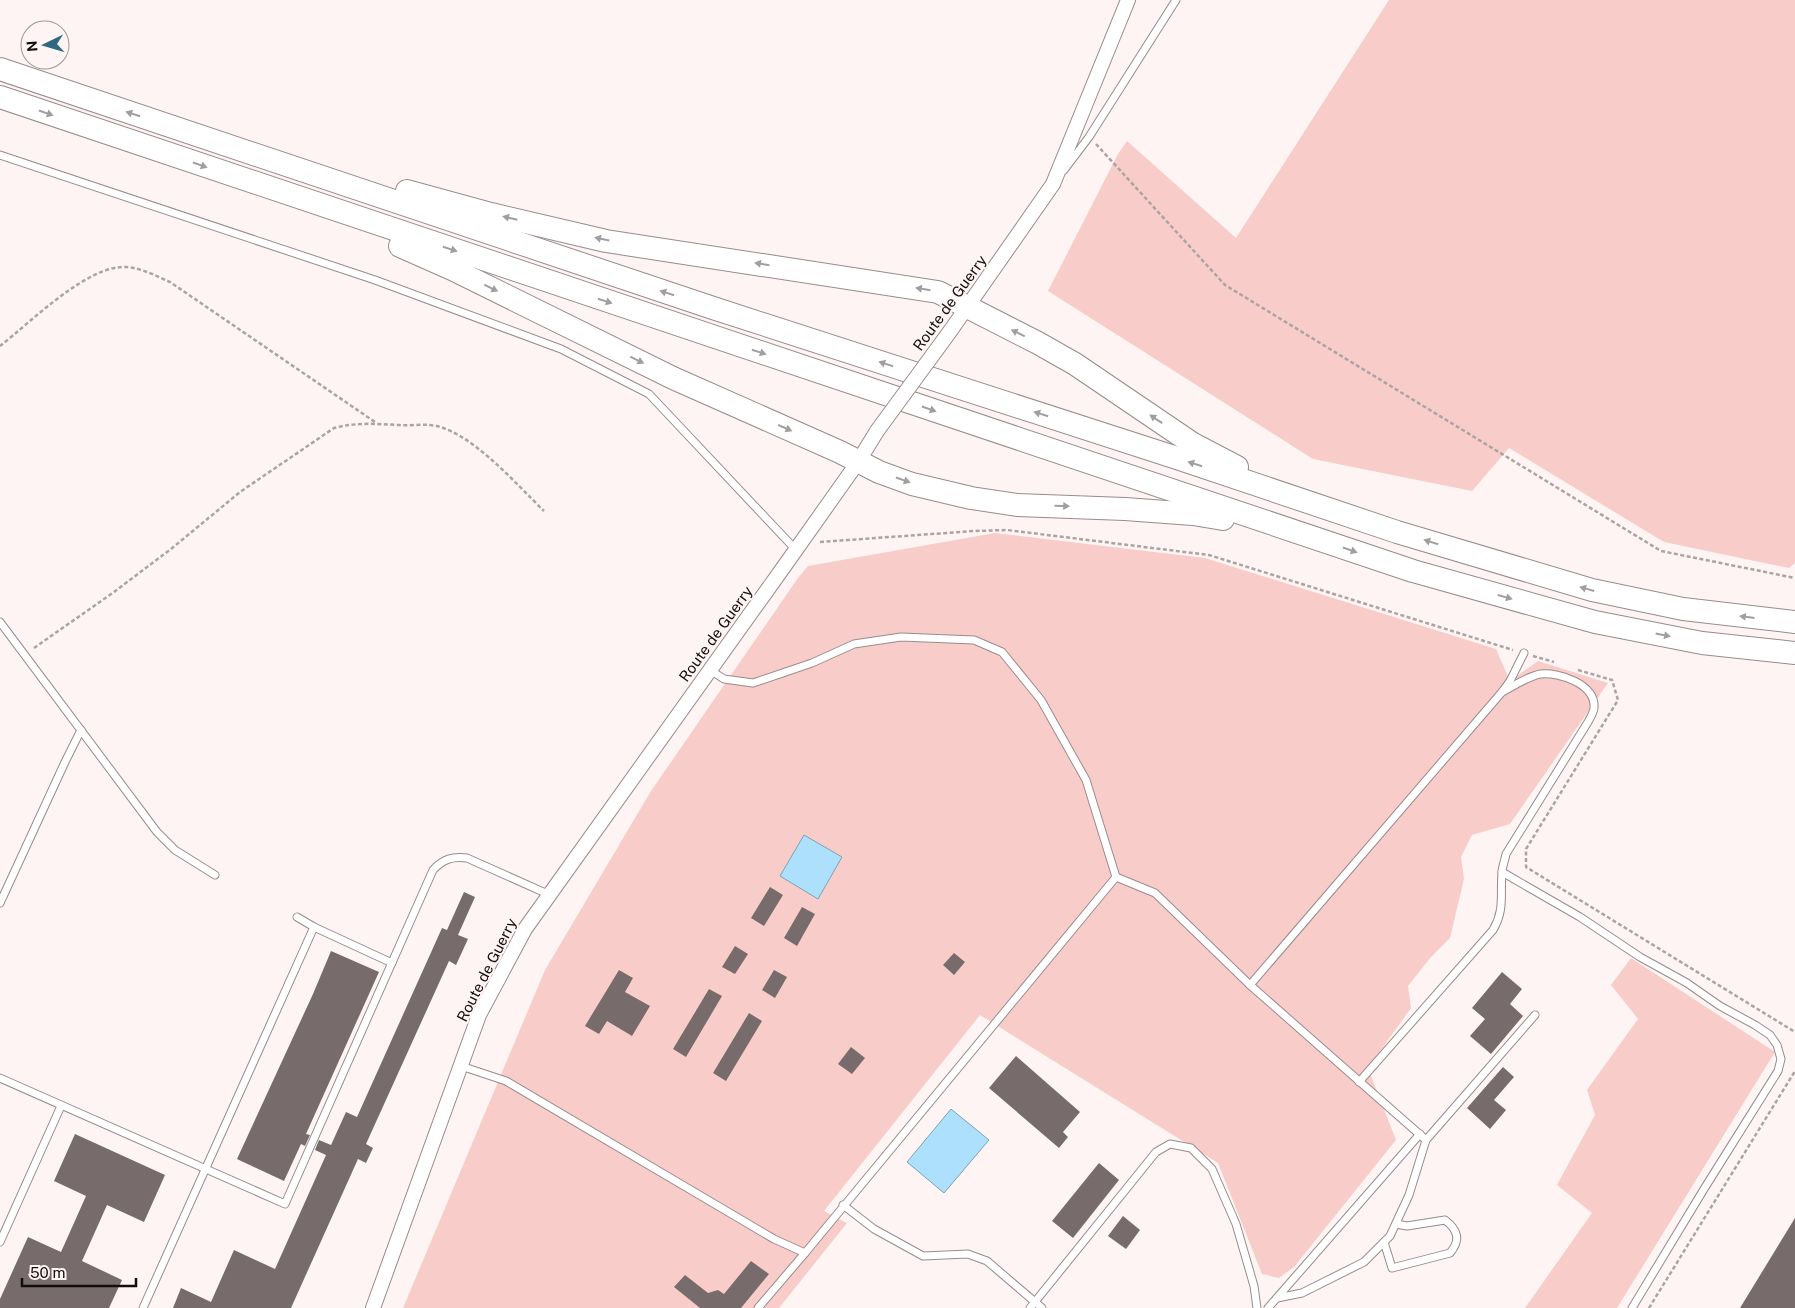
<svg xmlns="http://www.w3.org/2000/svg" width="1795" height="1308" viewBox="0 0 1795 1308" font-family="'Public Sans',sans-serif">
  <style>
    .green { fill: #f8cdc9 }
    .water { fill: #ade0fc; stroke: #7ea1b4 }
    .building { fill: #776c6b }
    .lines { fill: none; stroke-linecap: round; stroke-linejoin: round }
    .service-casing { stroke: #988c8b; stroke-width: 9 }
    .minor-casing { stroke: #988c8b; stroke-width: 16 }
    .trunk-casing { stroke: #988c8b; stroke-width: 24 }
    .path { stroke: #aba4a3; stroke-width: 2.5; stroke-dasharray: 4 2.5; stroke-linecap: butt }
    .service { stroke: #fff; stroke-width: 7 }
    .minor { stroke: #fff; stroke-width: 14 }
    .trunk { stroke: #fff; stroke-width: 22 }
    .minor-bridge-casing { stroke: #988c8b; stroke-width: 16; stroke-linecap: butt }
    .minor-bridge { stroke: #fff; stroke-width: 14 }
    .oneway { fill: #a09f9e }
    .labels { text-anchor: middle; stroke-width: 4.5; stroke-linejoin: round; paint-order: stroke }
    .street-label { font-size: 15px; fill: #120e0d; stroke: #fef4f3 }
  </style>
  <rect width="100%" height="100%" fill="#fef4f3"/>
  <g class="green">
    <polygon points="1389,0 1795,0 1795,563 1789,568 1664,542 1509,448 1472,491 1313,459 1048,291 1118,154 1127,141 1236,238"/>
    <polygon points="995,533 1205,558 1496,649 1510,681 1538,661 1608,683 1510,824 1472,835 1461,857 1464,879 1450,938 1431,957 1408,986 1411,1008 1368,1068 1396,1140 1294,1267 1279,1278 1262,1274 1218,1163 980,1015 824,1211 847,1223 779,1308 403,1308 545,970 651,791 798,578 808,566"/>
    <polygon points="1631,958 1775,1052 1617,1308 1525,1308 1592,1213 1557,1185 1595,1115 1587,1090 1638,1019 1611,985"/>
  </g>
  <g class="water">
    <polygon points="804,835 842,857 818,899 780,876"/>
    <polygon points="951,1109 989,1140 944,1193 907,1162"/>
  </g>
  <g class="building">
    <polygon points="770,887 783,895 764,926 751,918"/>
    <polygon points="464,892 475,897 458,935 468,939 456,965 449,961 366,1144 373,1148 366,1163 358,1159 291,1308 173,1308 181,1288 211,1302 234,1250 275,1269 326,1155 315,1150 319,1140 331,1145 346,1112 357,1117 442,928 447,930"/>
    <polygon points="802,907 815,914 797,946 784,938"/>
    <polygon points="735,946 748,954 735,974 722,967"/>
    <polygon points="331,951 379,972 306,1134 310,1135 305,1146 301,1144 284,1181 237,1159 313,994"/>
    <polygon points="954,953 965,962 954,975 943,965"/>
    <polygon points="619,970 633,978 625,992 650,1006 632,1036 607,1021 599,1034 585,1026"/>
    <polygon points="774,970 787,977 775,998 762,990"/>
    <polygon points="1502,972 1522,989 1510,1004 1523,1016 1491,1054 1470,1036 1485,1019 1472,1008"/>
    <polygon points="709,989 722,996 686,1057 673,1049"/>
    <polygon points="749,1013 762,1021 726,1081 713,1073"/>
    <polygon points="851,1047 865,1058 852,1074 838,1064"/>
    <polygon points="1016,1056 1080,1112 1063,1132 1068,1137 1059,1148 989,1088"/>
    <polygon points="1503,1067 1514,1077 1494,1100 1506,1110 1490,1129 1467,1108"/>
    <polygon points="75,1134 165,1175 144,1222 107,1205 82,1261 122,1280 109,1308 0,1308 0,1299 28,1237 61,1252 86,1196 54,1181"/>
    <polygon points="1099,1163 1119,1180 1073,1238 1052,1221"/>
    <polygon points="1123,1216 1140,1230 1126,1249 1108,1236"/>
    <polygon points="1795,1218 1795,1308 1740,1308"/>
    <polygon points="751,1261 769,1274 741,1308 700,1308 674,1287 685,1275 708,1293 718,1290 724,1294"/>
  </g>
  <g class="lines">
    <defs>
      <g id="service">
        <polyline points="0,155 375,280 561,349 649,394 796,550"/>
        <polyline points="1064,170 1089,137 1176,0"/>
        <polyline points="0,622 157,832 175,850 215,875"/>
        <polyline points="710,670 724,679 753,683 812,663 854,644 901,637 974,640 1002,652 1041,700 1086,780 1116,877 1155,893 1250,985 1426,1140"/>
        <polyline points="1502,872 1580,917 1640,957 1687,983 1720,1006 1755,1025 1770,1035 1777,1045 1781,1059 1778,1071 1704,1189 1632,1308"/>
        <polyline points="0,903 65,762 81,730"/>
        <polyline points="297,917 314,927 392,963"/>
        <polyline points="1250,985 1502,692 1510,681 1524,653"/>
        <polyline points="461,1066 506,1081 774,1239 805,1253 1116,877"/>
        <path d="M0,1078L285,1204L433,870C443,859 453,856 467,858L550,895"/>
        <path d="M1359,1082L1493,930C1505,909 1500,896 1502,873C1502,867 1505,860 1506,854L1588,722C1590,718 1594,712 1594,708C1596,684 1559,672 1541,674C1530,675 1512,687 1502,692"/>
        <polyline points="843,1205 874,1229 923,1256 968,1254 987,1261 1042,1308"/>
        <polyline points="0,1242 61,1106"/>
        <path d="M1384,1242L1392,1268L1450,1253C1461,1240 1458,1230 1445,1220L1407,1226L1396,1224"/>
        <polyline points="1277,1298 1302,1293 1364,1262 1390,1236 1409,1195 1426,1140 1535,1015"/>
        <polyline points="143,1308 314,927"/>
        <polyline points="758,1308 805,1253"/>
        <polyline points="1030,1308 1156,1152 1170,1144 1191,1148 1212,1169 1236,1224 1254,1286 1257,1308"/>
        <polyline points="1268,1308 1420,1134"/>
      </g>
      <g id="minor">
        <polyline points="951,330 1053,184 1128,0"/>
        <polyline points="373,1308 479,1015 525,929 783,568 858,462 877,431"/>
      </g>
      <g id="trunk">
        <polyline points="0,69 713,308 1177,458 1397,532 1592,590 1683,609 1795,622"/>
        <polyline points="0,97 1413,571 1595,622 1702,643 1795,653"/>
        <polyline points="407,191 491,214 606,241 938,292 1038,343 1075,364 1193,444 1237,467"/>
        <polyline points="400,246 452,269 673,378 840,452 879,472 912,484 971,498 1017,505 1125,509 1193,514 1223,519"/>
      </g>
    </defs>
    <use href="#service" class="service-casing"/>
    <use href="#minor" class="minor-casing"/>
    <use href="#trunk" class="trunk-casing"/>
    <g class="path">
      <polyline points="1096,144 1225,285 1661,551 1795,578"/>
      <path d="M0,346C31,322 87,265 126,267C142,268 156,276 170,282L375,422"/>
      <polyline points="820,542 974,531 1007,530 1209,555 1513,650"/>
      <path d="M34,648L114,592L171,549L240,492L334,428C357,422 376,424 399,425C409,426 420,424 430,425C468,428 516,484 544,511"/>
      <polyline points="1533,656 1554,662"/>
      <polyline points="1578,670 1612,680 1618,700 1526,849 1526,867 1795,1032"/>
      <polyline points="1649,1308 1795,1071"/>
    </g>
    <use href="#service" class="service"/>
    <use href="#minor" class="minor"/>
    <use href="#trunk" class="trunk"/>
    <defs>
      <polyline id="minor-bridge" points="877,431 951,330"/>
    </defs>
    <use href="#minor-bridge" class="minor-bridge-casing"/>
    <use href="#minor-bridge" class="minor-bridge"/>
  </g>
  <defs><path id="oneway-solid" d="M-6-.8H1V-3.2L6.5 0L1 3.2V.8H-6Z" transform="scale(1.25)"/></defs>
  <g class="oneway">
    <use href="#oneway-solid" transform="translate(46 113) rotate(19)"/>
    <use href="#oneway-solid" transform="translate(133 114) rotate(-162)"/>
    <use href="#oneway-solid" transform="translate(200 165) rotate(19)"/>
    <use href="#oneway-solid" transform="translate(510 218) rotate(-167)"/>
    <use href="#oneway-solid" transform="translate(602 239) rotate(-168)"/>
    <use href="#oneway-solid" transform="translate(450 249) rotate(18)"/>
    <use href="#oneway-solid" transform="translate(762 264) rotate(-171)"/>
    <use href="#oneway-solid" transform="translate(491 288) rotate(26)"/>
    <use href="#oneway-solid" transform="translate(923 289) rotate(-171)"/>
    <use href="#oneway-solid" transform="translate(667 293) rotate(-162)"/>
    <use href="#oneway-solid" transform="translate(605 301) rotate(18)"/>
    <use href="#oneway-solid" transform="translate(1018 333) rotate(-154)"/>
    <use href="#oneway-solid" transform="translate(759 352) rotate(18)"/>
    <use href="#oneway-solid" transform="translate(637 360) rotate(26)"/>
    <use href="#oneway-solid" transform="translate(886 364) rotate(-162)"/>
    <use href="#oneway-solid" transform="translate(929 409) rotate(19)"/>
    <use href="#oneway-solid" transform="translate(1041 414) rotate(-162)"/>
    <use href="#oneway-solid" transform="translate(1156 419) rotate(-146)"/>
    <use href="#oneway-solid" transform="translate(785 428) rotate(24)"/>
    <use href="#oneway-solid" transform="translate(1195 464) rotate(-162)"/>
    <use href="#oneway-solid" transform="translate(903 480) rotate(19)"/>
    <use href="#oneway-solid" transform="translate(1062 506) rotate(2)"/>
    <use href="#oneway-solid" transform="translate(1431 542) rotate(-163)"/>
    <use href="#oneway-solid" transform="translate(1350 550) rotate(19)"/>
    <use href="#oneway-solid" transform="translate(1587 589) rotate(-164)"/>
    <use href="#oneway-solid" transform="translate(1505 597) rotate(16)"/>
    <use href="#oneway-solid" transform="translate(1747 617) rotate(-173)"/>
    <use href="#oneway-solid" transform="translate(1663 635) rotate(11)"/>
  </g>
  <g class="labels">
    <g class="street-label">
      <text transform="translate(950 303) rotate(-54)" y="5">Route de Guerry</text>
      <text transform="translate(716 634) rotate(-54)" y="5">Route de Guerry</text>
      <text transform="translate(487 970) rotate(-63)" y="5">Route de Guerry</text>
    </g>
  </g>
  <g transform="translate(45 45) rotate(265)"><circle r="24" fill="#fef4f3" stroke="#a09897"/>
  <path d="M0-4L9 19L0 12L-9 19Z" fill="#316782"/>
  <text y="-8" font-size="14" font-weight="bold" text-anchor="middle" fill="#120e0d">N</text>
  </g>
  <path d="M22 1278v8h114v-8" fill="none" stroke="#120e0d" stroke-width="2.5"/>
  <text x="30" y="1278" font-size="15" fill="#120e0d" stroke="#fef4f3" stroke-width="4" paint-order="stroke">50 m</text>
</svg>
